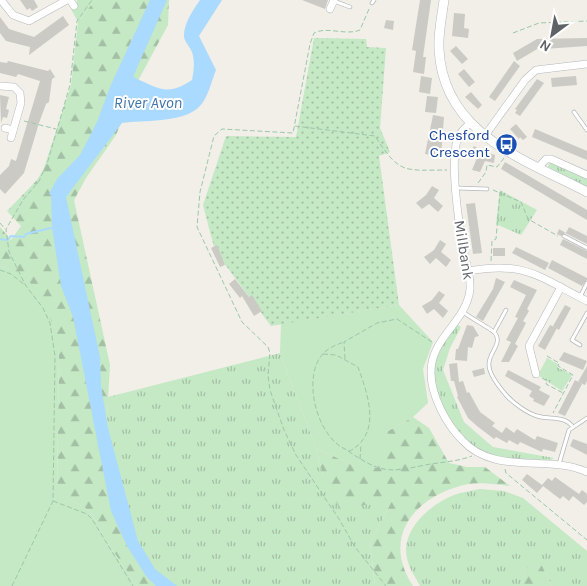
<svg xmlns="http://www.w3.org/2000/svg" width="587" height="586" viewBox="0 0 587 586" font-family="Karla,sans-serif">
  <style>
    .grass { fill: url(#grass-tufts) }
    .forest { fill: url(#forest-firs) }
    .park { fill: #c5e8c5 }
    .garden { fill: url(#garden-dots) }
    .water { fill: #aadaff }
    .lines { fill: none; stroke-linecap: round; stroke-linejoin: round }
    .stream { stroke: #aadaff; stroke-width: 2 }
    .building { fill: #cccac5 }
    .lane-casing { stroke: #b5b8bc; stroke-width: 4.5 }
    .street-casing { stroke: #b5b8bc; stroke-width: 8 }
    .secondary-casing { stroke: #b6babf; stroke-width: 10 }
    .path { stroke: #9cc7a9; stroke-width: 1; stroke-dasharray: 5 2.5; stroke-linecap: butt }
    .lane { stroke: #fff; stroke-width: 3 }
    .street { stroke: #fff; stroke-width: 7 }
    .secondary { stroke: #fff; stroke-width: 9 }
    .labels { text-anchor: middle; stroke-width: 4; stroke-linejoin: round; paint-order: stroke }
    .transit-label { font-size: 15px; fill: #164399; stroke: #fff; text-anchor: end }
    .street-label { font-size: 15px; fill: #5f6368; stroke: #fff }
    .water-label { font-size: 16px; font-style: italic; fill: #4174aa; stroke: #fff }
  </style>
  <defs>
    <pattern id="grass-tufts" width="24" height="20" patternUnits="userSpaceOnUse" patternTransform="scale(1.25)"><rect width="24" height="20" fill="#c5e8c5"/><path d="M3 7l-1-3M5 7V3M7 7l1-3M15 17l-1-3M17 17v-4M19 17l1-3" fill="none" stroke="#a3c0a4"/></pattern>
    <pattern id="forest-firs" width="22" height="20" patternUnits="userSpaceOnUse" patternTransform="scale(1.25)"><rect width="22" height="20" fill="#c5e8c5"/><path d="M5 1l3.5 6h-7zM16 11l3.5 6h-7z" fill="#a3c0a4"/></pattern>
    <pattern id="garden-dots" width="8" height="8" patternUnits="userSpaceOnUse" patternTransform="scale(1.25)"><rect width="8" height="8" fill="#c5e8c5"/><path d="M2 2h.1M6 6h.1" fill="none" stroke="#a3c0a4" stroke-width="1.8" stroke-linecap="round"/></pattern>
  </defs>
  <rect width="100%" height="100%" fill="#f1efe8"/>
  <g class="grass">
    <polygon points="549,162 587,179 587,187 548,167"/>
    <polygon points="500,190 537,210 521,235 496,224"/>
    <path d="M456,324L461,327L450,348L443,370L464,422L493,447L554,458L551,460C529,459 506,461 486,453C459,442 432,396 433,368C433,352 447,337 456,324Z"/>
    <polygon points="280,353 316,448 323,475 393,499 370,543 375,586 169,586 133,546 102,429 107,417 108,397"/>
    <polygon points="547,358 558,364 557,367 572,375 562,391 538,375"/>
    <path d="M480,489L504,491L523,498L587,551V586H552L542,566L526,569L521,586H420C416,578 410,570 408,562C398,532 429,505 454,495C462,492 472,491 480,489Z"/>
  </g>
  <g class="forest">
    <polygon points="95,0 169,0 168,25 139,79 116,135 86,178 74,200 110,365 107,417 102,429 133,546 169,586 137,586 103,536 91,512 75,502 57,499 59,347 10,269 0,266 0,227 11,240 21,226 7,211 37,180 44,168 71,85 78,22"/>
    <path d="M413,417L429,428L449,463L467,467H485L510,486C496,484 482,482 468,484C416,495 380,536 413,586H375L370,543L393,499L340,510L323,475L316,448L355,466L388,431Z"/>
    <polygon points="534,561 542,566 552,586 521,586 526,569"/>
  </g>
  <g class="park">
    <polygon points="77,0 95,0 78,22 71,9 77,5"/>
    <polygon points="0,266 10,269 28,280 46,304 59,347 57,498 75,502 91,512 103,536 137,586 0,586"/>
    <polygon points="399,305 433,342 423,369 428,403 413,417 388,431 378,468 355,466 316,448 280,353 281,324"/>
  </g>
  <polygon class="garden" points="314,38 366,39 367,47 386,48 380,128 390,152 379,156 399,305 271,326 215,251 203,205 226,136 296,137"/>
  <path class="water" d="M150,0H167L133,77C158,88 167,97 192,80C194,70 195,61 192,52C190,47 185,42 184,37C183,25 193,10 200,0H222L199,36L216,70C211,82 208,99 198,108C181,123 143,120 122,123L66,197L100,357L101,386L108,428L138,541L155,569L177,586H156L146,576L127,546L111,511L73,317L61,286L52,227L51,195L49,194L57,179L80,155L97,122L110,87Z"/>
  <g class="lines">
    <polyline class="stream" points="0,239 7,240 11,236 24,237 26,234 55,227"/>
  </g>
  <g class="building">
    <polygon points="20,0 34,0 38,7 32,11 30,8 27,10"/>
    <polygon points="302,0 328,0 325,9"/>
    <polygon points="420,0 431,0 423,57 426,57 424,74 413,72 416,51 412,50"/>
    <polygon points="454,13 465,14 464,28 469,29 468,38 452,36"/>
    <polygon points="63,16 69,25 29,55 30,47 6,41 0,33 0,17 9,29 34,37"/>
    <polygon points="386,20 394,21 393,30 384,28"/>
    <polygon points="587,38 587,46 544,49 544,45 517,61 513,53 537,39"/>
    <polygon points="456,46 468,59 462,64 450,51"/>
    <polygon points="8,61 48,71 50,69 55,77 52,79 49,102 46,104 39,123 24,173 5,194 0,189 0,175 9,166 11,159 16,161 40,81 18,74 16,77 0,73 0,62 7,63"/>
    <polygon points="514,61 520,66 495,101 489,97"/>
    <polygon points="464,69 475,82 469,87 458,74"/>
    <polygon points="421,76 432,78 430,94 419,92"/>
    <polygon points="576,76 577,85 552,87 551,78"/>
    <polygon points="537,79 544,83 520,116 515,113 517,110 515,109"/>
    <polygon points="471,92 482,105 478,109 465,97"/>
    <polygon points="0,95 9,97 6,109 9,110 7,118 3,117 1,123"/>
    <polygon points="427,96 438,97 436,113 425,112"/>
    <polygon points="433,115 444,117 441,156 425,154"/>
    <polygon points="516,124 527,137 523,140 520,137 519,139 510,129"/>
    <polygon points="535,129 587,151 587,160 532,137"/>
    <polygon points="474,146 484,152 495,155 494,163 485,161 480,172 472,170 477,158 469,154"/>
    <polygon points="505,162 587,210 587,220 501,169"/>
    <polygon points="432,186 439,190 434,198 443,206 438,212 429,204 422,209 416,203 426,195"/>
    <polygon points="475,203 482,253 473,254 466,204"/>
    <polygon points="569,227 587,236 587,244 565,233 561,236 557,234 559,229 566,233"/>
    <polygon points="563,239 587,251 587,259 560,245"/>
    <polygon points="440,240 446,244 441,252 451,260 446,267 436,258 430,264 424,257 434,250"/>
    <polygon points="217,245 225,265 220,267 211,248"/>
    <polygon points="516,247 549,263 545,270 512,253"/>
    <rect x="493" y="248" width="12" height="8"/>
    <polygon points="552,260 587,278 587,280 582,286 548,268"/>
    <polygon points="496,278 505,282 483,321 476,317 493,289"/>
    <polygon points="235,279 249,297 252,295 262,311 254,316 242,296 240,298 229,284"/>
    <polygon points="514,280 537,290 527,309 529,311 523,321 526,323 515,344 518,346 509,362 501,362 511,342 506,340 518,318 515,317 526,295 510,287"/>
    <polygon points="439,291 445,295 439,303 448,311 443,318 434,309 427,314 422,306 432,300"/>
    <polygon points="565,305 571,308 559,330 553,326"/>
    <polygon points="467,325 473,326 479,336 475,337 472,348 468,347 467,361 455,360 456,349 458,349"/>
    <polygon points="550,325 557,328 545,350 538,346"/>
    <polygon points="564,352 587,361 583,370 559,360"/>
    <polygon points="457,363 459,382 463,381 467,393 469,392 480,412 495,423 492,426 502,433 506,427 514,433 517,429 535,440 537,436 558,443 555,452 543,449 542,452 520,442 518,445 509,440 507,443 496,437 494,439 477,426 468,418 457,397 458,396 454,381 451,381 449,364"/>
    <polygon points="587,366 587,381 585,385 578,382"/>
    <polygon points="484,368 485,374 474,377 472,371"/>
    <polygon points="508,370 541,387 539,390 550,396 544,406 533,401 534,399 529,396 532,391 505,376"/>
    <polygon points="575,380 582,384 565,416 558,413"/>
    <polygon points="573,439 587,444 587,455 570,446"/>
    <polygon points="527,474 542,485 548,478 552,481 555,477 579,494 582,490 587,494 587,502 584,505 573,496 569,501 563,496 560,499 543,486 537,493 522,480"/>
  </g>
  <g class="lines">
    <defs>
      <g id="lane">
        <polyline points="334,1 350,7"/>
        <polyline points="372,3 374,0"/>
        <polyline points="574,112 587,130"/>
        <polyline points="457,188 487,189"/>
        <polyline points="564,236 587,248"/>
        <polyline points="580,297 587,283"/>
        <path d="M463,312C469,317 493,330 495,333C503,344 488,353 489,365C489,374 500,388 506,395C513,403 527,413 537,416C550,420 564,415 573,427"/>
        <polyline points="494,332 506,310"/>
        <polyline points="580,345 572,340 587,313"/>
        <polyline points="559,464 569,430 587,418"/>
      </g>
      <g id="street">
        <polyline points="1,0 13,15 29,21 67,0"/>
        <polyline points="70,0 74,6"/>
        <polyline points="330,9 334,0"/>
        <polyline points="0,86 14,87 20,93 21,103 11,138"/>
        <path d="M470,123C465,128 460,132 458,138C449,159 459,224 463,247C465,261 471,275 470,289C467,322 430,338 431,373C431,395 446,424 462,440C495,476 546,454 587,472"/>
        <polyline points="5,128 13,130"/>
        <polyline points="484,137 525,80 536,70 587,64"/>
        <polyline points="539,167 546,159 551,159 587,175"/>
        <path d="M468,271C526,261 537,276 587,301"/>
        <polyline points="536,374 529,346 561,287"/>
      </g>
      <path id="secondary" d="M444,0C442,16 438,33 439,49C443,134 524,159 587,192"/>
    </defs>
    <use href="#lane" class="lane-casing"/>
    <use href="#street" class="street-casing"/>
    <use href="#secondary" class="secondary-casing"/>
    <g class="path">
      <path d="M369,9L360,30C345,36 328,26 314,33L310,44L293,133L222,129L214,136L200,192L197,227L242,322L268,347L270,353L268,375L270,390L284,430L296,455L339,519L355,547L386,586"/>
      <polyline points="513,33 539,23 587,21"/>
      <polyline points="24,121 56,129"/>
      <path d="M295,126L375,136C400,175 404,170 447,170"/>
      <polyline points="478,183 486,172 487,165 497,167 504,158"/>
      <polyline points="493,190 521,202 528,219 558,236"/>
      <polyline points="0,223 5,229"/>
      <polyline points="491,261 492,241 496,239 500,192"/>
      <polyline points="0,270 11,274 25,285"/>
      <path d="M323,354L336,355L358,367C368,395 382,433 350,451C320,442 305,390 317,363C322,351 332,346 344,342"/>
      <polyline points="547,356 559,363 558,366 573,375 553,413"/>
      <polyline points="345,359 344,342 377,323 397,319 432,342"/>
      <polyline points="542,378 547,381 546,384 563,393"/>
      <path d="M348,451C381,473 387,473 425,465C441,462 456,462 472,456"/>
      <polyline points="360,459 361,445"/>
      <polyline points="505,469 506,473 587,540"/>
      <polyline points="53,501 87,514 92,519 133,586"/>
      <polyline points="12,586 53,501 55,356 50,323 43,308 26,286 9,252 6,229 23,200 39,181 47,164 70,85 77,21 92,0"/>
    </g>
    <use href="#lane" class="lane"/>
    <use href="#street" class="street"/>
    <use href="#secondary" class="secondary"/>
  </g>
  <defs>
    <symbol id="bus-disc" viewBox="-11 -11 22 22"><circle r="9.5" fill="#1a4fb4" stroke="#fff"/><path d="M-5-6H5V4H4V6H2V4H-2V6H-4V4H-5ZM-3.5-4V0h7V-4ZM-3.5 1.2v1.5H-2V1.2ZM2 1.2v1.5H3.5V1.2Z" fill="#fff"/></symbol>
  </defs>
  <g fill-rule="evenodd">
    <use href="#bus-disc" x="494" y="132" width="25" height="25"/>
  </g>
  <g class="labels">
    <g class="transit-label">
      <text x="490" y="140">Chesford<tspan x="490" dy="17">Crescent</tspan></text>
    </g>
    <g class="street-label">
      <text transform="translate(464 250) rotate(81)" y="5">Millbank</text>
    </g>
    <g class="water-label">
      <text x="148" y="108">River Avon</text>
    </g>
  </g>
  <g transform="translate(552 35) rotate(212)" stroke="#ffffff" stroke-width="4" paint-order="stroke">
  <path d="M0-4L9 19L0 12L-9 19Z" fill="#5f6368"/>
  <text y="-8" font-size="14" font-weight="bold" text-anchor="middle" fill="#5f6368">N</text>
  </g>
</svg>
